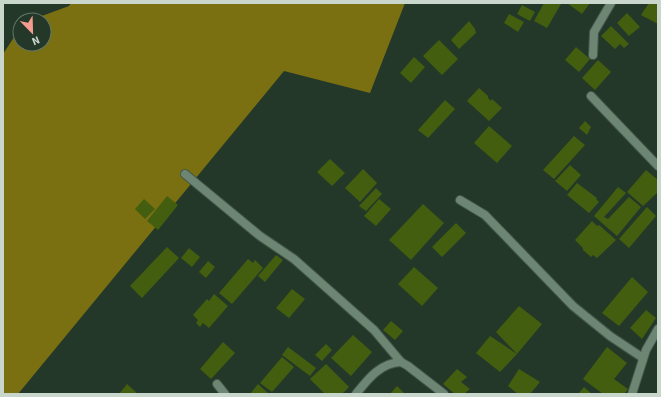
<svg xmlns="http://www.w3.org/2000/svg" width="661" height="397" viewBox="0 0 661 397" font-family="'Source Sans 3',sans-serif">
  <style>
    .forest { fill: #7a7011 }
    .building { fill: #425e0e }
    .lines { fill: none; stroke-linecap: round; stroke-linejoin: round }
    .street-casing { stroke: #445649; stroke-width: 10 }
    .street { stroke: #6d8573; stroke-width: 8 }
  </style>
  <rect width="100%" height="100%" fill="#233829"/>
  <polygon class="forest" points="71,3 405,3 370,93 284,71 18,394 3,394 3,54 20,28 20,44 44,44 44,20 31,20 69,6"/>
  <g class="building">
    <polygon points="544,3 561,4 547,28 534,21"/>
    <polygon points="567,3 590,3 582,14"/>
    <polygon points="649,3 658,3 658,24 641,15"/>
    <polygon points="522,5 535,12 530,21 517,14"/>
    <polygon points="627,13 640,27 629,36 617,23"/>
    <polygon points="509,14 524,22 518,32 504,23"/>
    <polygon points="469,21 475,29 476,33 459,49 451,40"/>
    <polygon points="611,26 629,44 624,48 620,44 615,49 601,36"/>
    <polygon points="439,40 458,59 442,75 423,56"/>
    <polygon points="576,47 590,59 579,72 565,60"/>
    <polygon points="414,57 425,67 411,83 400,73"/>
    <polygon points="598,60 611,72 595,90 582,78"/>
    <polygon points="479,88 488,96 488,98 491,101 492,99 502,108 489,121 467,101"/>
    <polygon points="445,100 455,109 428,138 418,130"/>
    <polygon points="585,121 591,127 587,135 579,128"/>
    <polygon points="489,126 512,146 497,163 474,143"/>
    <polygon points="574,136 585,145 554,179 543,170"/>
    <polygon points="330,159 345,173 332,186 317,172"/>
    <polygon points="570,165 581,175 567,191 555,181"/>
    <polygon points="363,169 377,183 360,202 345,188"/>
    <polygon points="646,170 658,180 658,192 643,206 627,192"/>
    <polygon points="577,183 597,198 596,199 599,202 589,213 567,195"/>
    <polygon points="618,187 626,193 604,217 608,219 629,197 641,207 617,236 594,216"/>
    <polygon points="376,188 382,194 366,211 359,206"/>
    <polygon points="167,196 178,205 158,230 147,221"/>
    <polygon points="144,199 155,209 145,219 135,209"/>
    <polygon points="379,199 391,209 376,226 364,216"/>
    <polygon points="423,204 444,223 411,260 389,240"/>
    <polygon points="647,207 656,216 629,248 619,239"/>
    <polygon points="592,221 597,226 599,225 616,240 597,258 593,255 591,257 583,250 583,248 575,240"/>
    <polygon points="456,223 466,233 442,257 432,247"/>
    <polygon points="167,247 179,258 142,298 130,286"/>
    <polygon points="189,248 200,257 192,267 181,258"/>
    <polygon points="276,255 283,260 265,282 258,276"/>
    <polygon points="248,259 253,263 255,260 263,268 232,304 219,293"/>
    <polygon points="208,261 215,267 206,278 199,272"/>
    <polygon points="414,267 438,288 422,306 398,284"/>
    <polygon points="632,277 648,292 619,326 602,313"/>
    <polygon points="292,289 305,299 289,318 276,308"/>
    <polygon points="214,294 228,306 209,328 203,323 200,327 196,323 198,320 193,315 207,299 209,301"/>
    <polygon points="519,306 542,324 517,354 500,372 476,353 490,336 517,354 496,332"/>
    <polygon points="646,310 656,318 642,339 630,328"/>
    <polygon points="391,321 403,331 395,340 383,330"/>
    <polygon points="353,335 372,352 351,376 331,358"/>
    <polygon points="223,342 235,353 211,379 200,369"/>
    <polygon points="326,344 332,350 322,361 315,355"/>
    <polygon points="288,347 316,368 310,376 282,355"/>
    <polygon points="607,347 627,363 614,379 628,389 624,394 603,394 583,379"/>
    <polygon points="282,357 294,367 272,392 260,383"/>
    <polygon points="326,364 349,387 342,394 325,394 310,379"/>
    <polygon points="457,369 467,377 461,382 470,389 464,394 455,394 443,384"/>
    <polygon points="519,369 540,382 530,394 518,394 508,386"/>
    <polygon points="127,384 138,394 119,394"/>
    <polygon points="258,384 268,393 268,394 250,394"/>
    <polygon points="397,386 405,394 390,394"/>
    <polygon points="584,387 592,394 578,394"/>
  </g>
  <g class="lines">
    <defs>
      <g id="street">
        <polyline points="593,55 594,32 611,3"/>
        <polyline points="591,96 658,166"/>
        <polyline points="185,174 260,236 294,259 374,330 401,362 408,366 444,394"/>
        <polyline points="460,200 485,215 573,306 610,336 643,358"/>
        <polyline points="217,384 225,394"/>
        <path d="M356,394C368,379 380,363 401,362"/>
        <polyline points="632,394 646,350 658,329"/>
      </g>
    </defs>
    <use href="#street" class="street-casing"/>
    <use href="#street" class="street"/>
  </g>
  <rect width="661" height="397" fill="none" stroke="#c9d6cc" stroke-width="8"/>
  <g transform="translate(32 32) rotate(157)"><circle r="19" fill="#233829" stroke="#65776a"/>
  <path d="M0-3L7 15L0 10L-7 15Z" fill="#f59c90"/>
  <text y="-6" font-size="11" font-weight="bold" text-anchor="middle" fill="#c9d6cc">N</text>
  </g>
</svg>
